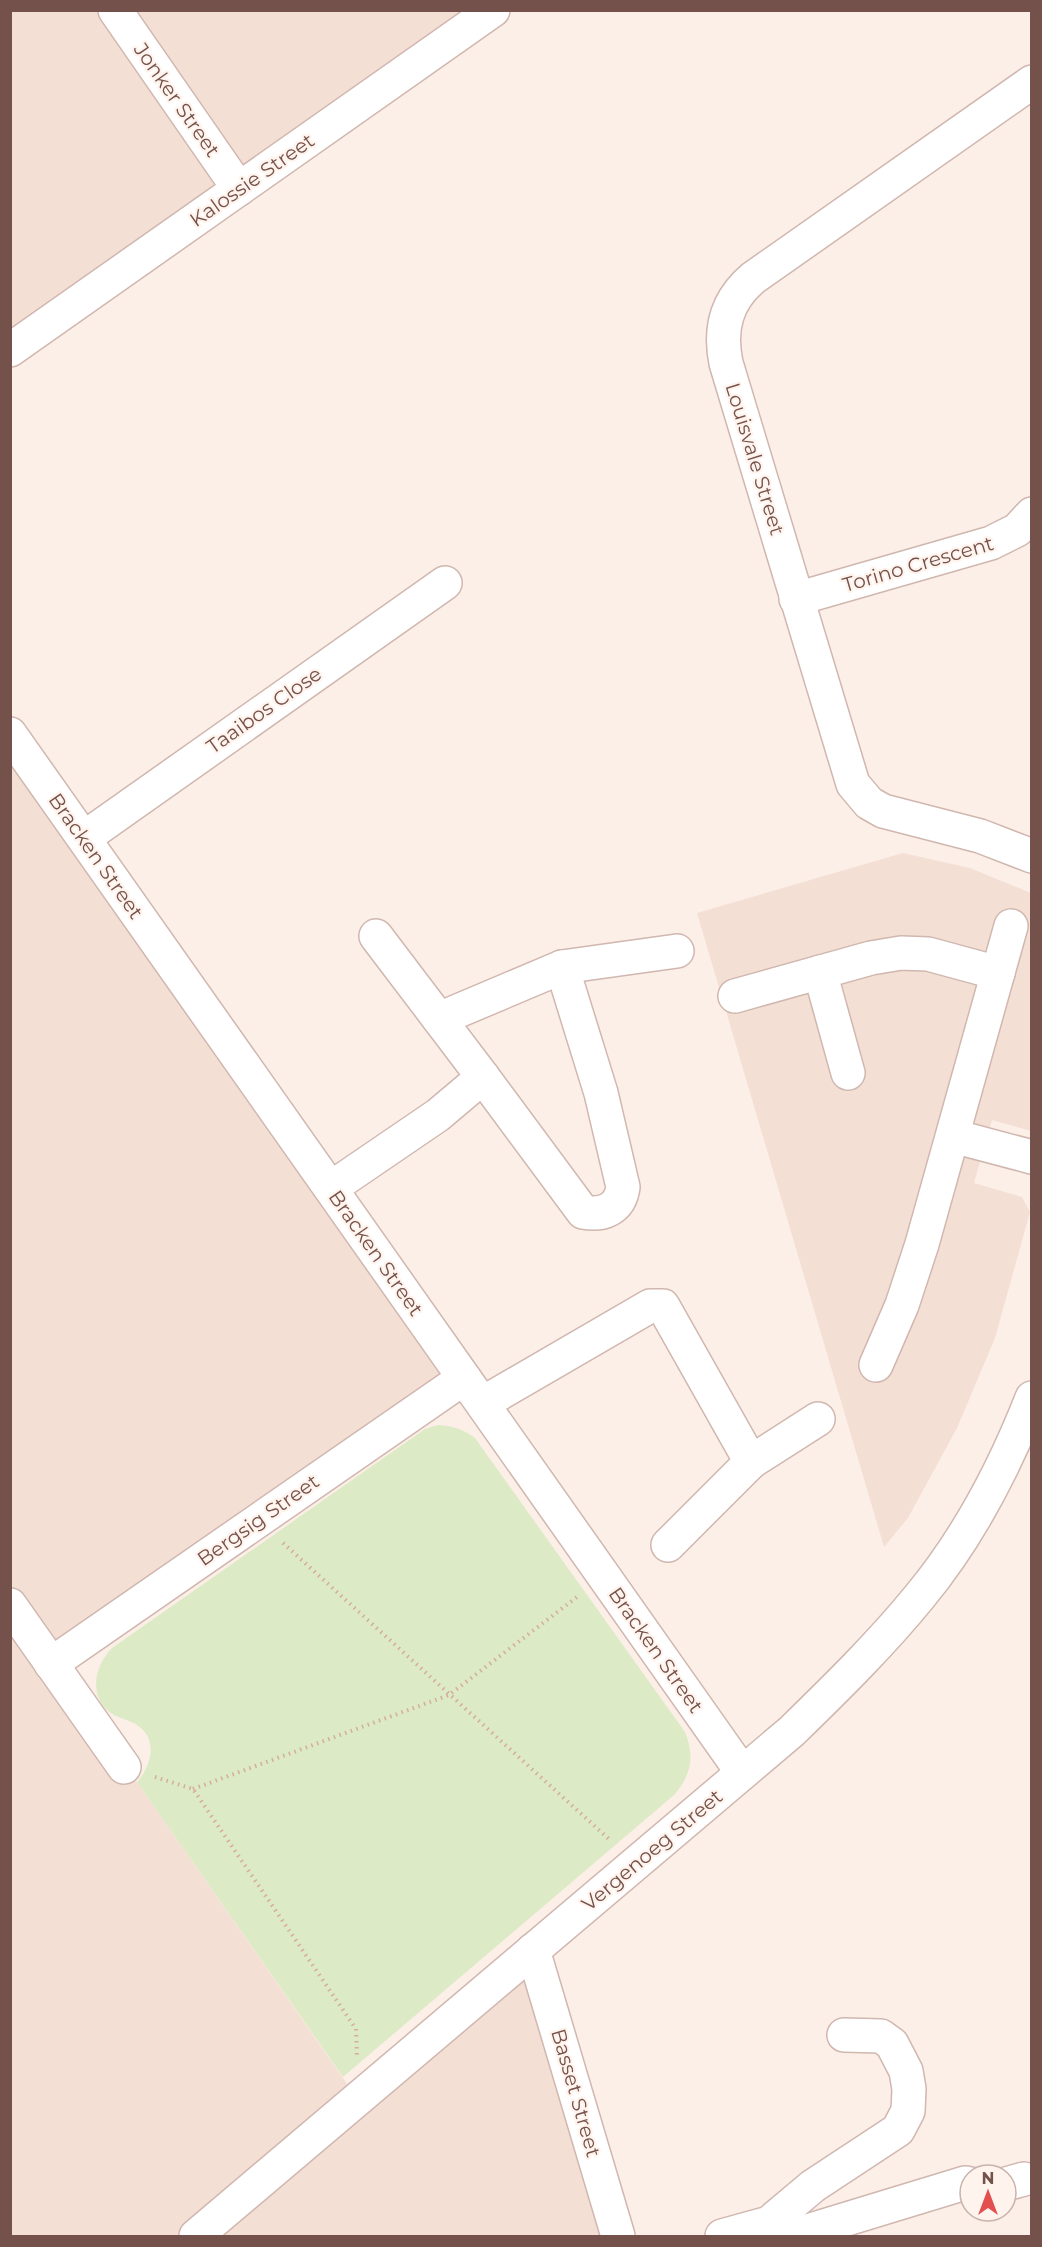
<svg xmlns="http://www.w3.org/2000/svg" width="1042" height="2247" viewBox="0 0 1042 2247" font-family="Montserrat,sans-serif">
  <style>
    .residential { fill: #f4dfd5 }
    .green { fill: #dceac5 }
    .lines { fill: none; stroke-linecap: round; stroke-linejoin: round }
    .minor-casing { stroke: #d0b7af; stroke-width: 36 }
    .path { stroke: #d6aba2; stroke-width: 4; stroke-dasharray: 1.5 4.5; stroke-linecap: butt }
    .minor { stroke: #fff; stroke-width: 33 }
    .labels { text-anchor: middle; stroke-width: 4.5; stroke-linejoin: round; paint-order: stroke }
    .street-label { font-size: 20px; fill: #75514b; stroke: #fff4ed }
  </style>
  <rect width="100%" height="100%" fill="#fcefe7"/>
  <g class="residential">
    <polygon points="11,11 497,11 11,353"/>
    <polygon points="10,738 464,1381 51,1666 123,1768 137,1782 359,2101 529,1957 616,2236 11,2236"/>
    <polygon points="903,853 970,868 1031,893 1031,1131 992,1120 974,1183 1022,1197 1030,1212 995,1338 957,1428 908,1518 884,1547 697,913"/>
  </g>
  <path class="green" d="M438,1425C453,1426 463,1429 475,1438L685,1732C695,1756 691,1776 674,1795L343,2077L137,1782C151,1766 159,1739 137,1725C128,1719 116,1718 108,1711C88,1692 96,1665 112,1648L425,1429Z"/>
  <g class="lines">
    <defs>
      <g id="minor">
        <polyline points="115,10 239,189"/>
        <path d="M1032,82L753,278C726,301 719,329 726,363L853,784L869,803L883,811L980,836L1032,856"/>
        <polyline points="10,350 493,10"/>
        <polyline points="796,599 991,543 1017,530 1032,514"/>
        <polyline points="10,734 742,1772"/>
        <polyline points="84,838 445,583"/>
        <polyline points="376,936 483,1077"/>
        <polyline points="562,967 677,951"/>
        <polyline points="820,972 848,1073"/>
        <polyline points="735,996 871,958 901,953 928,954 998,973"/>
        <polyline points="953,1136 1032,1157"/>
        <path d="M331,1188L438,1115L483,1077L583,1212C603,1216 620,1209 623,1187L601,1093L562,967L439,1019"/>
        <polyline points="876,1365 902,1305 922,1244 1011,926"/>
        <polyline points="483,1403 650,1306 663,1306 751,1462 668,1545"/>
        <polyline points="751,1462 818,1419"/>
        <polyline points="10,1605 124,1767"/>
        <polyline points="51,1664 464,1378"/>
        <polyline points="533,1950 618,2236"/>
        <polyline points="1006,2184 1024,2179"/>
        <path d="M196,2236L792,1731C836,1688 881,1644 920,1596C969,1537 1004,1469 1032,1398"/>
        <polyline points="722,2236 769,2223 813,2186 898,2130 908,2111 909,2089 906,2071 892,2044 881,2036 844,2035"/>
        <polyline points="791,2236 965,2183 970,2184"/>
      </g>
    </defs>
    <use href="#minor" class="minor-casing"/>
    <g class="path">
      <polyline points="283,1543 610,1840"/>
      <polyline points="155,1777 193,1789 356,2029 357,2057"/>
      <polyline points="193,1789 449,1695 577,1597"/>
    </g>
    <use href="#minor" class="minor"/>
  </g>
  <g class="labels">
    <g class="street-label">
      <text transform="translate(177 100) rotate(55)" y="7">Jonker Street</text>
      <text transform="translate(252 180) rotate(-35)" y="7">Kalossie Street</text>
      <text transform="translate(755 459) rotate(73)" y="7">Louisvale Street</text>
      <text transform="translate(918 564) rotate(-16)" y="7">Torino Crescent</text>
      <text transform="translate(264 710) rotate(-35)" y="7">Taaibos Close</text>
      <text transform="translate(96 856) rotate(55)" y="7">Bracken Street</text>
      <text transform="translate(376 1253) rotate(55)" y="7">Bracken Street</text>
      <text transform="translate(258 1520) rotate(-35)" y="7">Bergsig Street</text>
      <text transform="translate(656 1650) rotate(55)" y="7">Bracken Street</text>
      <text transform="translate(652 1850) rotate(-40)" y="7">Vergenoeg Street</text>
      <text transform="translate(576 2093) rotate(74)" y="7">Basset Street</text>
    </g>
  </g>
  <rect width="1042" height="2247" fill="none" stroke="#75514b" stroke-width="24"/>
  <g transform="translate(988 2193)"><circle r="28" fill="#fff4ed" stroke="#c8b3ac" stroke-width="1.5"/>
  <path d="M0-4.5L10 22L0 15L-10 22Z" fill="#e34f4f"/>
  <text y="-9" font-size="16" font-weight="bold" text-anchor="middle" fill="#75514b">N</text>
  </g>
</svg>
